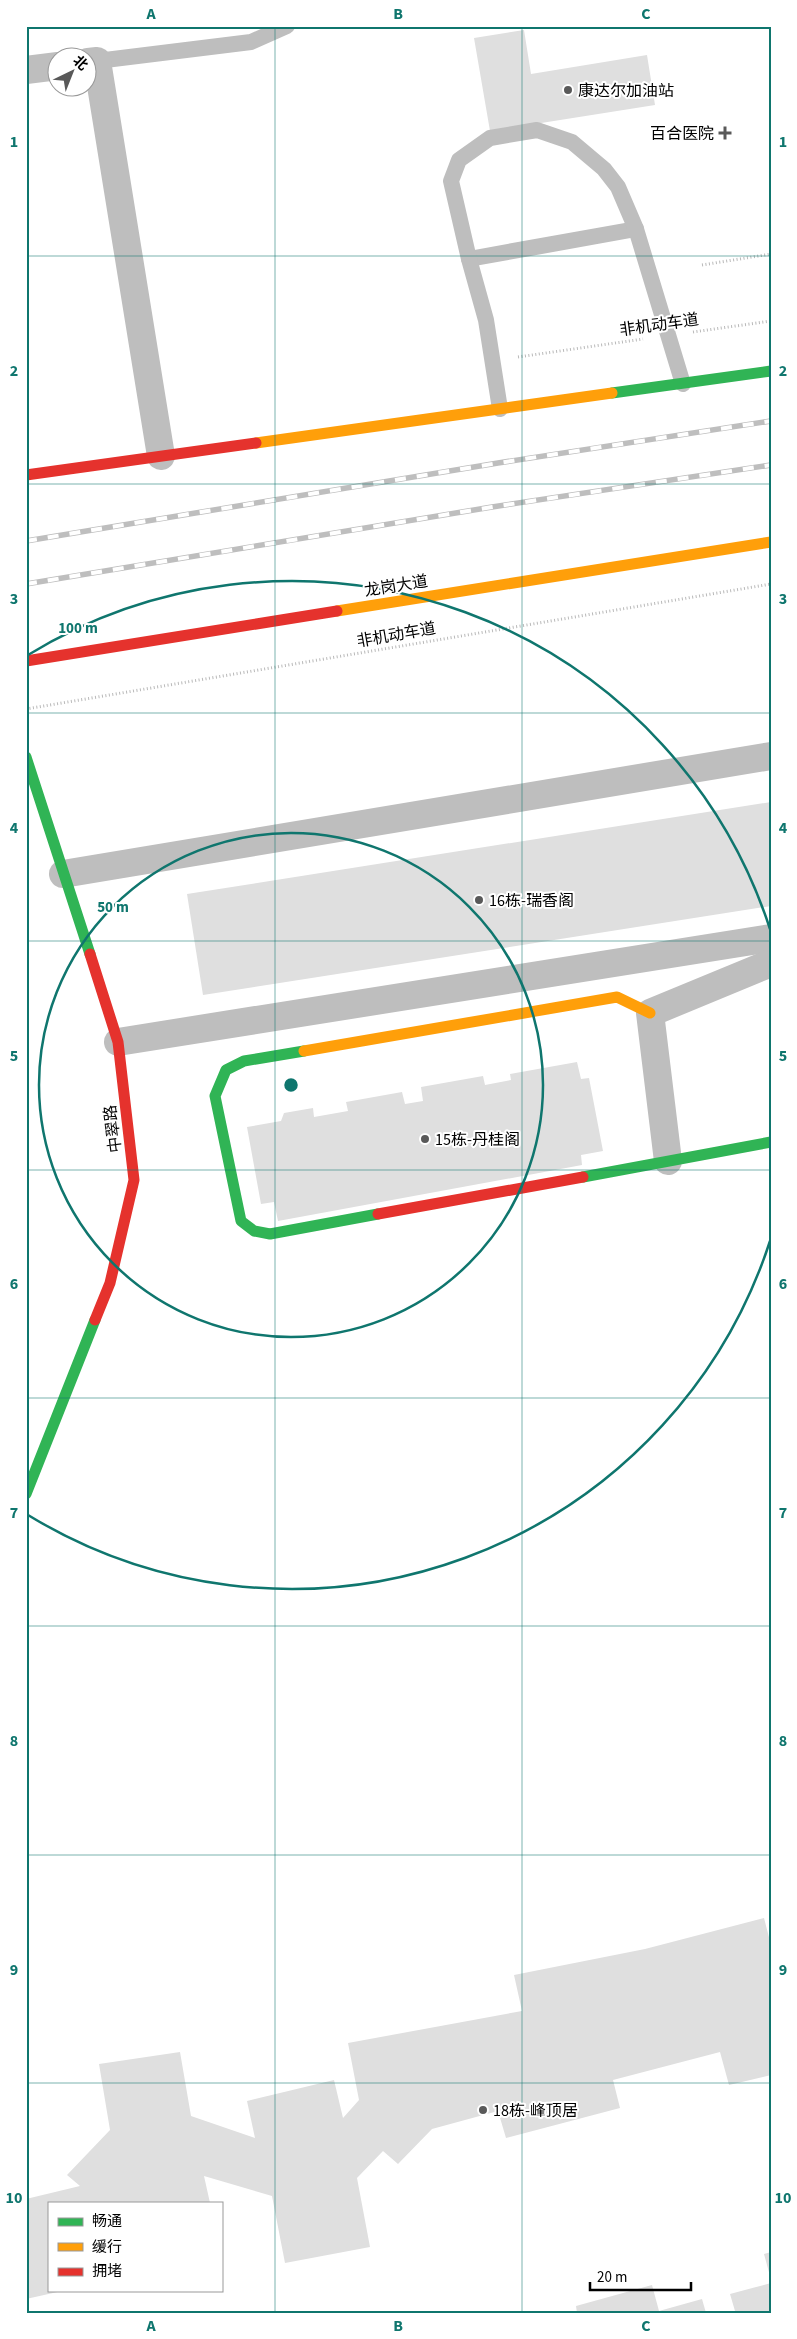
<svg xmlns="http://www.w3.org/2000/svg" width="797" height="2339" viewBox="0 0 797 2339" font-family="'Source Sans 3','Noto Sans SC',sans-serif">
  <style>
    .building { fill: #dfdfdf }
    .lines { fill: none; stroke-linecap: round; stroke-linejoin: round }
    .path { stroke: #b9b9b9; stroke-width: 3; stroke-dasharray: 1 2.5; stroke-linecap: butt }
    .lane { stroke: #bebebe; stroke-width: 16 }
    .street { stroke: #bebebe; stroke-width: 28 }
    .fast { stroke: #30b455; stroke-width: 11 }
    .slow { stroke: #ff9f0a; stroke-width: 11 }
    .jam { stroke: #e5322d; stroke-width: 11 }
    .rail-casing { stroke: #bebebe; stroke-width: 5.5 }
    .rail { stroke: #fff; stroke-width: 4; stroke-dasharray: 11; stroke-linecap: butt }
    .grid { fill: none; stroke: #0f766e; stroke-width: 1; stroke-opacity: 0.55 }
    .ring { fill: none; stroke: #0f766e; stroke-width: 2.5 }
    .poi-dot { fill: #595959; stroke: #fff; stroke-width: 2 }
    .labels { text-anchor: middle; stroke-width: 4; stroke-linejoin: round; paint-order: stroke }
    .poi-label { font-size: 16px; fill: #000; stroke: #fff; text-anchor: start }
    .street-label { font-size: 16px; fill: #000; stroke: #fff }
    .centre { fill: #0f766e; stroke: #fff; stroke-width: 2.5 }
    .ring-label { font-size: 15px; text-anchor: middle; font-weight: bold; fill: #0f766e; stroke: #fff; stroke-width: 4; stroke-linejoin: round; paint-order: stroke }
    .neatline { fill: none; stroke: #0f766e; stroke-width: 2 }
    .grid-label { font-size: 16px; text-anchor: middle; font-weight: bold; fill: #0f766e }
  </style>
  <rect width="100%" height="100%" fill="#fff"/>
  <g class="building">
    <polygon points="524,30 531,74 647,55 655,105 490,131 474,38"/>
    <polygon points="771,802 771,906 203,995 187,894"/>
    <polygon points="577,1062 581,1079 589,1078 603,1151 581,1155 582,1165 278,1221 274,1202 261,1204 247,1127 281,1121 284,1113 313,1108 314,1117 348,1111 346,1102 402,1092 405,1104 423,1101 421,1087 483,1076 485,1085 511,1080 510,1074"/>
    <polygon points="764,1918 771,1945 771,2075 729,2085 720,2052 613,2080 620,2108 506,2138 498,2111 432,2129 398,2164 383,2151 357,2178 370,2247 285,2263 272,2196 204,2176 210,2203 49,2203 49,2290 62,2291 26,2299 26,2199 80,2186 67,2175 110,2130 99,2064 180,2052 191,2116 255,2138 247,2101 334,2080 343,2118 359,2100 348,2043 522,2011 514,1975 645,1949"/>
    <polygon points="771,2252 771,2276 770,2276 764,2254"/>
    <polygon points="771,2283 771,2313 731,2313 735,2311 730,2294"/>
    <polygon points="652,2285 659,2311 702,2299 706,2313 577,2313 576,2306"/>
  </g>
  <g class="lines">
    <g class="path">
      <polyline points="702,265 771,254"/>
      <polyline points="693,332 771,321"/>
      <polyline points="518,357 643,339"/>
      <polyline points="26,709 771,584"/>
    </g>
    <g class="lane">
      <polyline points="97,61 251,42 287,26"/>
      <polyline points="469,259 636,229"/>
      <polyline points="500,409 486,320 469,259 451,181 459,160 490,138 537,130 572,142 604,169 618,187 636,229 683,384"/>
    </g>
    <g class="street">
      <polyline points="88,62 97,61 161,456"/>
      <polyline points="26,70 58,66"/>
      <polyline points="63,874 771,756"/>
      <polyline points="118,1042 771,938"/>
      <polyline points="668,1161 650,1013 771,963"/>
    </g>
    <g class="fast">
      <polyline points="612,393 771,371"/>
      <polyline points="26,757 90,954"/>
      <polyline points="304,1051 244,1061 226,1070 215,1096 241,1221 254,1231 270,1234 378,1214"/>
      <polyline points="583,1177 771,1142"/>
      <polyline points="26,1494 95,1320"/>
    </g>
    <g class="slow">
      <polyline points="256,443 612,393"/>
      <polyline points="337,611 771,542"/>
      <polyline points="304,1051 617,997 650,1013"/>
    </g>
    <g class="jam">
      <polyline points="26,475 256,443"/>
      <polyline points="26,661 337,611"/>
      <polyline points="90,954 118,1042 134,1180 110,1283 95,1320"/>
      <polyline points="378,1214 583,1177"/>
    </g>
    <defs>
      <g id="rail">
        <polyline points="26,541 498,463 771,421"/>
        <polyline points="26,584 492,507 771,465"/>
      </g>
    </defs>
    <use href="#rail" class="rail-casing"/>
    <use href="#rail" class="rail"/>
  </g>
  <path class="grid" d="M275,26V2313M522,26V2313M26,256H771M26,484H771M26,713H771M26,941H771M26,1170H771M26,1398H771M26,1626H771M26,1855H771M26,2083H771"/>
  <g class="ring">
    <circle cx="291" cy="1085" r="252"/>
    <path d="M770 1241A504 504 0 0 1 28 1515M28 655A504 504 0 0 1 770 929"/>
  </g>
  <g class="poi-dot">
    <circle cx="568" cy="90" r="5"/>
    <path d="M722.5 125.5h5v5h5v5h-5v5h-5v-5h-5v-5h5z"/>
    <circle cx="479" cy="900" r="5"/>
    <circle cx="425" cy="1139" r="5"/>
    <circle cx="483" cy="2110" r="5"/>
  </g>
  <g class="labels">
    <g class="poi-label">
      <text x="578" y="96">康达尔加油站</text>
      <text x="714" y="139" text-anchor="end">百合医院</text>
      <text x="489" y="906">16栋-瑞香阁</text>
      <text x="435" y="1145">15栋-丹桂阁</text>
      <text x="493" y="2116">18栋-峰顶居</text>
    </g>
    <g class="street-label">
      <text transform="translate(659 324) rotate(-8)" y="6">非机动车道</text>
      <text transform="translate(396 585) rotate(-9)" y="6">龙岗大道</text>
      <text transform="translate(396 634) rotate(-10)" y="6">非机动车道</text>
      <text transform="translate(112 1129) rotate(-97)" y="6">中翠路</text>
    </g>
  </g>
  <circle cx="291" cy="1085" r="8" class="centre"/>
  <g class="ring-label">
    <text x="78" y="633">100 m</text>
    <text x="113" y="912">50 m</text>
  </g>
  <rect width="797" height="2339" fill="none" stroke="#ffffff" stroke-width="55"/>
  <rect x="48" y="2202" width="175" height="90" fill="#ffffff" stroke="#999999"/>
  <rect x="58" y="2218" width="25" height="8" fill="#30b455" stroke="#999999"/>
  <text x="92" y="2226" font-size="15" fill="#000000">畅通</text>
  <rect x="58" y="2243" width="25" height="8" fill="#ff9f0a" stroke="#999999"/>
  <text x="92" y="2252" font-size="15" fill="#000000">缓行</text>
  <rect x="58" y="2268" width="25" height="8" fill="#e5322d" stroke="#999999"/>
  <text x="92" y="2276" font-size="15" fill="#000000">拥堵</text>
  <g transform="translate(72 72) rotate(43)"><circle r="24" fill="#ffffff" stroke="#999999"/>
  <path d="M0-4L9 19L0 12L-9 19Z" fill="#595959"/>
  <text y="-8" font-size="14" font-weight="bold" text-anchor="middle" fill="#000000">北</text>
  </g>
  <path d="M590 2282v8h101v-8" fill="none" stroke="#000000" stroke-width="2.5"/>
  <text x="597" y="2282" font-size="15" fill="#000000" stroke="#ffffff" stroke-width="4" paint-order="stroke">20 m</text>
  <rect x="28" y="28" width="742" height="2284" class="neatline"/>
  <g class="grid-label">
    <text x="151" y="19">A</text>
    <text x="398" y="19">B</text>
    <text x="646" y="19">C</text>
    <text x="14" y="147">1</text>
    <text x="783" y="147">1</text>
    <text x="14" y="376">2</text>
    <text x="783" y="376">2</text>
    <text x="14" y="604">3</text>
    <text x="783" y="604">3</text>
    <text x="14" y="833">4</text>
    <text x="783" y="833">4</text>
    <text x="14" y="1061">5</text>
    <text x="783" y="1061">5</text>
    <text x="14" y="1289">6</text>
    <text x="783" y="1289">6</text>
    <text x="14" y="1518">7</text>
    <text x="783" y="1518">7</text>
    <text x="14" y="1746">8</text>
    <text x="783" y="1746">8</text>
    <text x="14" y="1975">9</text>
    <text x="783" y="1975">9</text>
    <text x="14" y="2203">10</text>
    <text x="783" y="2203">10</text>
    <text x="151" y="2331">A</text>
    <text x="398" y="2331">B</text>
    <text x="646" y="2331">C</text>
  </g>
</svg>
